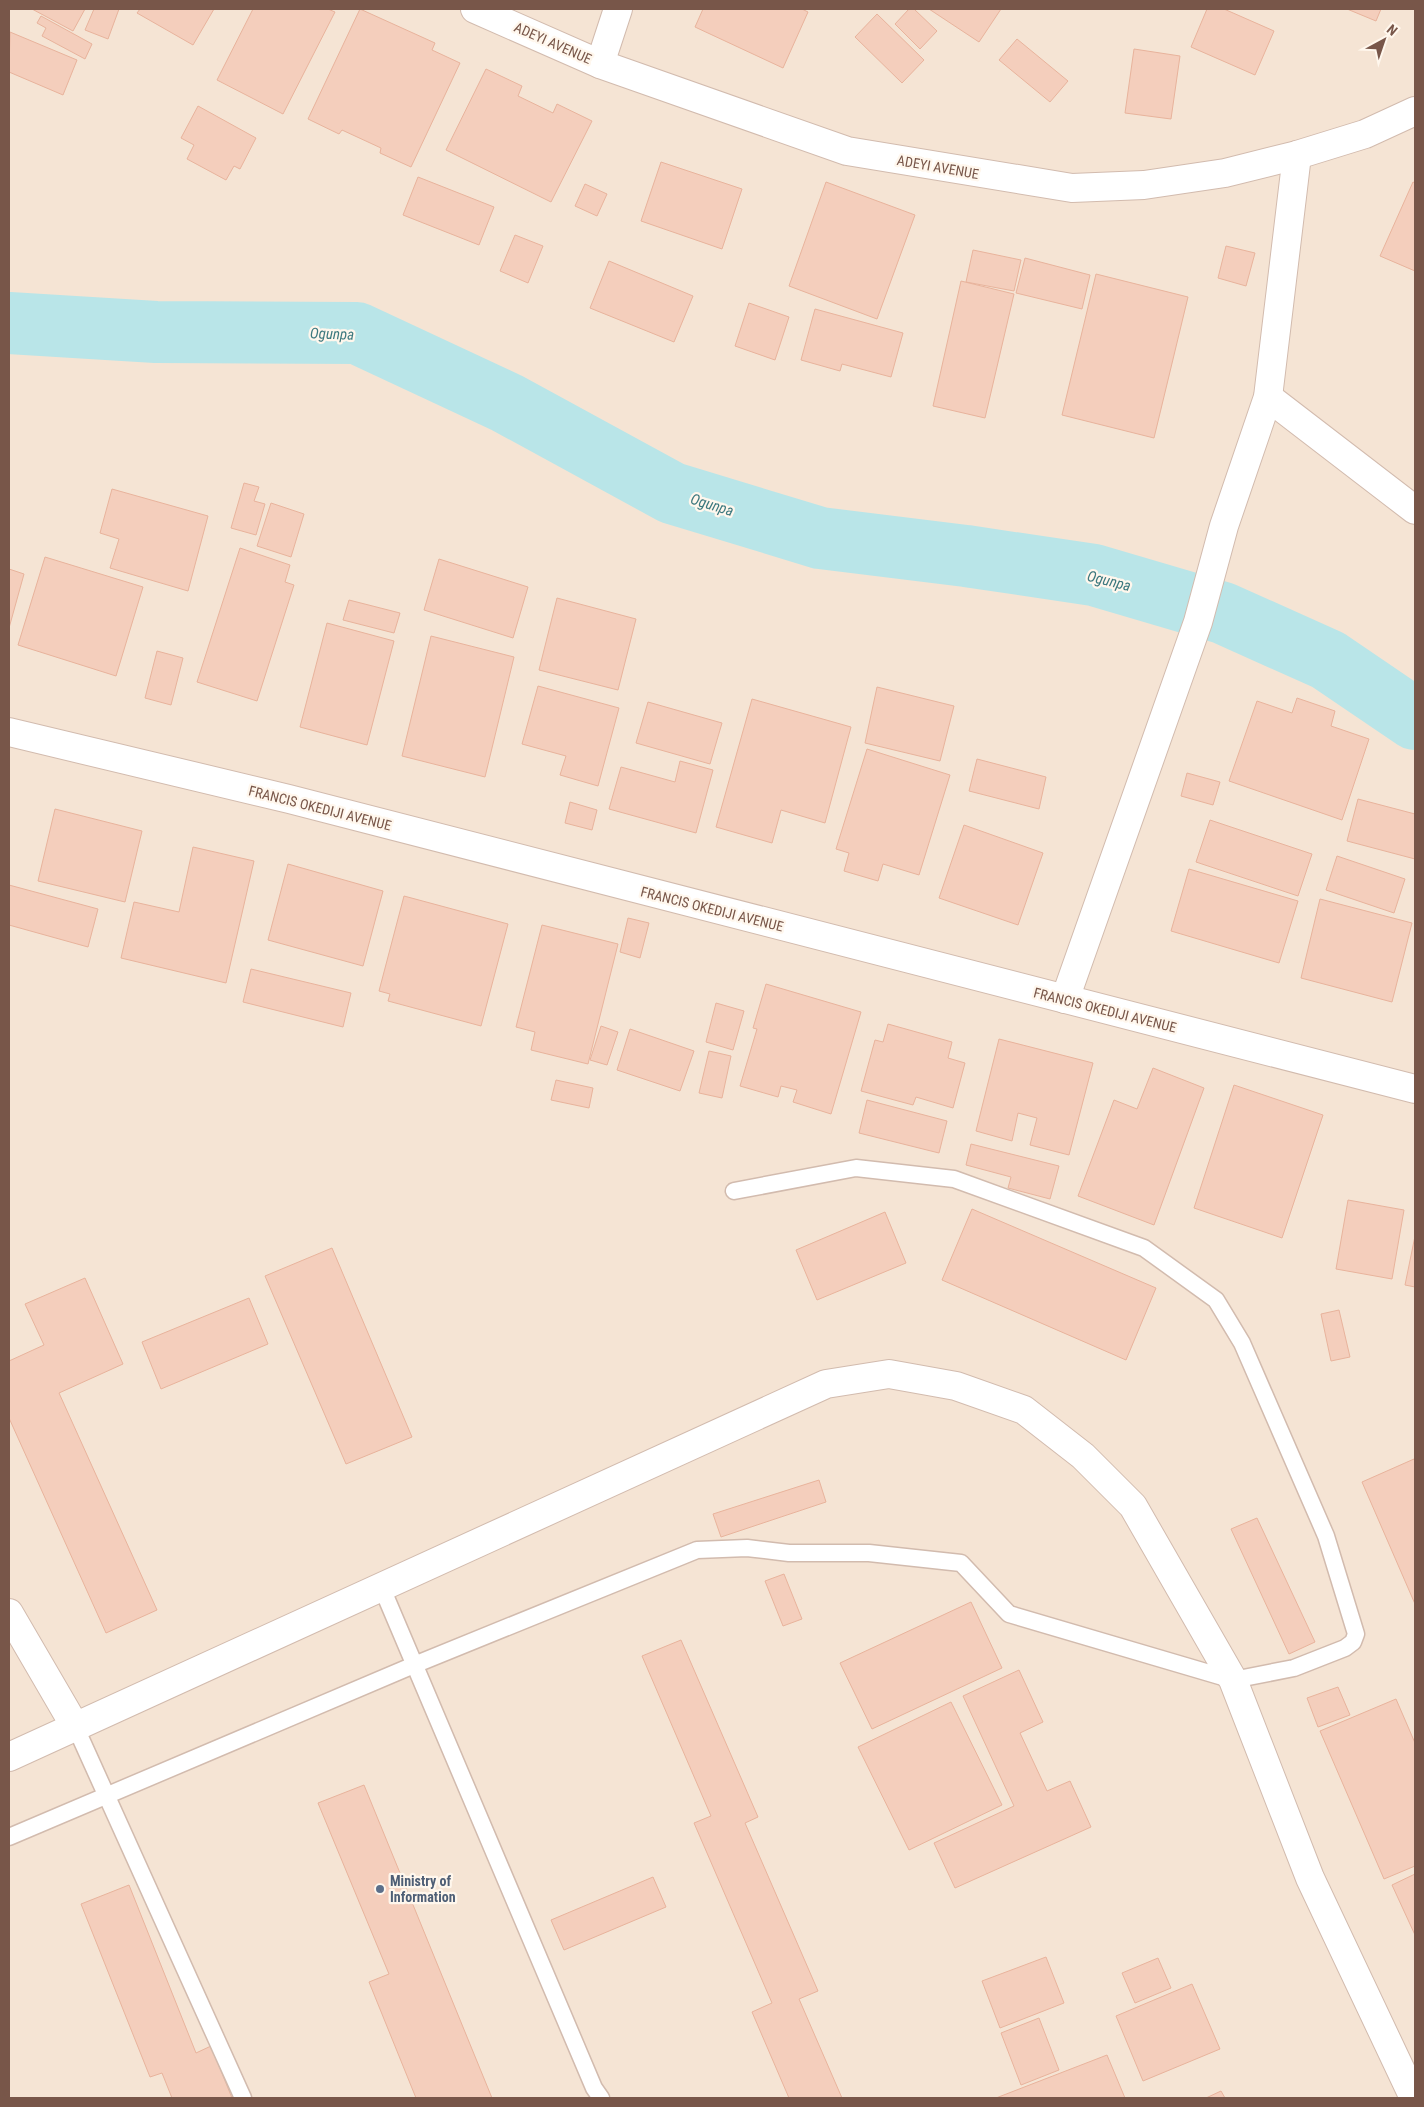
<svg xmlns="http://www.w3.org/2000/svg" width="1424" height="2107" viewBox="0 0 1424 2107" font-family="'Roboto Condensed',sans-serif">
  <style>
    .residential { fill: #f5e4d4 }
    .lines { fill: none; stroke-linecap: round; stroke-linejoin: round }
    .river { stroke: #b9e5e8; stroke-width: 62 }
    .building { fill: #f4cebc; stroke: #e8b39c }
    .service-casing { stroke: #d2bbae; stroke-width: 19 }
    .minor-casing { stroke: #d2bbae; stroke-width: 30 }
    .tertiary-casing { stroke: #d2bbae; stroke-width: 30 }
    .service { stroke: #fff; stroke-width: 16 }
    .minor { stroke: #fff; stroke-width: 28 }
    .tertiary { stroke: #fff; stroke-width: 28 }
    .service-dot { fill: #5c6f8a; stroke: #fff7ed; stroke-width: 2 }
    .labels { text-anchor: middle; stroke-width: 4.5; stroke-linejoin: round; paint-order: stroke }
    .street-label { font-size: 14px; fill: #785649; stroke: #fff7ed }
    .service-label { font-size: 14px; font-weight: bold; fill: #4e5e75; stroke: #fff7ed; text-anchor: start }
    .water-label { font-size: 15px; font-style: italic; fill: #3c787e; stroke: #fff7ed }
  </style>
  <rect width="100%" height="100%" fill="#fdf3e6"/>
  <rect class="residential" x="9" y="9" width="1406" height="2089"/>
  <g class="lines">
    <polyline class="river" points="9,323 156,332 357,333 507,403 672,493 820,538 966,556 1094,575 1223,613 1328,660 1415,719"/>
  </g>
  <g class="building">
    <polygon points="32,9 85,9 73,31"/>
    <polygon points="94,9 119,9 108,39 85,30"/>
    <polygon points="140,9 214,9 193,45 137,13"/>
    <polygon points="253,9 328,9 335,12 283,114 217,80"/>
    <polygon points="360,9 435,43 432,50 460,63 411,167 380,153 381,148 342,130 339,134 308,119"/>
    <polygon points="703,9 802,9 808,12 783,68 695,27"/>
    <polygon points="909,9 914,9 937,31 920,49 895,24"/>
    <polygon points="929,9 1001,9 979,42"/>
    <polygon points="1207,9 1224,9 1274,31 1255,75 1191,47"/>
    <polygon points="1347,9 1381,9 1376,21"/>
    <polygon points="877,14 924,60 902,83 855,37"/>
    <polygon points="41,16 92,44 85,59 42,36 46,28 37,23"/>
    <polygon points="10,32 77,60 63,95 9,72"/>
    <polygon points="1017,39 1068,81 1050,102 999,60"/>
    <polygon points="1134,49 1180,56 1171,119 1125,113"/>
    <polygon points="486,69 522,86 518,96 553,113 557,104 592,121 551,202 446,150"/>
    <polygon points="198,106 256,138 240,169 234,166 226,180 187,159 194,145 181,138"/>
    <polygon points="661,162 742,189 722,249 641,221"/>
    <polygon points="418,177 494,207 479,245 403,215"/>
    <polygon points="826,182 915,215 877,319 789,286"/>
    <polygon points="1413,182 1415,183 1415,271 1380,256"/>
    <polygon points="585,184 607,194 597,216 575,206"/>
    <polygon points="515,235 543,246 528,283 500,271"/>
    <polygon points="1226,246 1255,253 1246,286 1218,278"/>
    <polygon points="973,250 1021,260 1014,291 966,282"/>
    <polygon points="1025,258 1090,275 1082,309 1016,293"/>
    <polygon points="609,261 693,296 674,342 590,308"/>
    <polygon points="1096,274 1188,297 1154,438 1062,415"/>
    <polygon points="961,281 1014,294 985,418 933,406"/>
    <polygon points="749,303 789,317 775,360 735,346"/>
    <polygon points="815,309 903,333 891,377 842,364 840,371 801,360"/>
    <polygon points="244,483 259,487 254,501 265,504 256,535 231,528"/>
    <polygon points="112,489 208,516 188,591 110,568 119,539 100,533"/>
    <polygon points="271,503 304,514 291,557 257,546"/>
    <polygon points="240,548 290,565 285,582 294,585 257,701 197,682"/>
    <polygon points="45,557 143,587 116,676 18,645"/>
    <polygon points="439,559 528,587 513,638 424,610"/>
    <polygon points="9,569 24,574 9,628"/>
    <polygon points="557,598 636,619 618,690 539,670"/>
    <polygon points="349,600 400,613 394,633 343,620"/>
    <polygon points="327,623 394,641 367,745 300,727"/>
    <polygon points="431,636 514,657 485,777 402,756"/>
    <polygon points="157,651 183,658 171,705 145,698"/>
    <polygon points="538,686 619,708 598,786 560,775 566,756 522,744"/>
    <polygon points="877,687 954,706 940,761 865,743"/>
    <polygon points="1297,698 1335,711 1331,726 1369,739 1342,820 1229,781 1257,701 1292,713"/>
    <polygon points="752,699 851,727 825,823 781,810 772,843 716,827"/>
    <polygon points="648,702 722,723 710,764 636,743"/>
    <polygon points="867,749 950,775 919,875 883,864 878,881 844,871 849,853 836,849"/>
    <polygon points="977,759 1046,777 1039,809 969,791"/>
    <polygon points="680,761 713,770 696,833 609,809 621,767 675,782"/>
    <polygon points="1187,773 1220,782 1213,805 1181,796"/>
    <polygon points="1358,799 1415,814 1415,859 1347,841"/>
    <polygon points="570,802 597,810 592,830 565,823"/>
    <polygon points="55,809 142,831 125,902 38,881"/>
    <polygon points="1210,820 1312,854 1298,896 1196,862"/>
    <polygon points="964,825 1043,853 1018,925 939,898"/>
    <polygon points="193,847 254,861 226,983 121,958 134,902 179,912"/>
    <polygon points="1337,856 1405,879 1394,913 1326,890"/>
    <polygon points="288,864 383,891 363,966 268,940"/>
    <polygon points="1189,869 1298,901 1279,963 1171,931"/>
    <polygon points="9,885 98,909 88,947 9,925"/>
    <polygon points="404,896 508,924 481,1026 388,1001 390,994 379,991"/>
    <polygon points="1320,899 1412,923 1392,1002 1301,978"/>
    <polygon points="628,918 649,923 640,958 620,952"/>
    <polygon points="542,925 618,944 588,1064 531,1050 535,1032 516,1027"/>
    <polygon points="251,969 351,993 343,1027 243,1002"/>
    <polygon points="766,984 861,1012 831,1114 793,1102 797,1090 781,1086 778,1097 740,1086 757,1029 753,1028"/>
    <polygon points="716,1003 744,1011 733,1050 706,1042"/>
    <polygon points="888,1024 952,1042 948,1058 965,1063 953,1108 916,1097 913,1105 861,1091 875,1040 883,1042"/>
    <polygon points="601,1026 618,1032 607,1065 590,1060"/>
    <polygon points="630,1029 694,1051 680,1091 617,1070"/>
    <polygon points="999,1039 1093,1063 1069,1155 1030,1145 1037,1118 1018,1113 1012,1141 976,1131"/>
    <polygon points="709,1051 731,1056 722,1098 699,1093"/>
    <polygon points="1153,1068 1204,1088 1154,1225 1078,1196 1114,1100 1137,1109"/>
    <polygon points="556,1080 593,1088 589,1108 551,1100"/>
    <polygon points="1234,1085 1323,1115 1282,1238 1194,1208"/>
    <polygon points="867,1100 947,1121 939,1153 859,1133"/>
    <polygon points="971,1144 1059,1166 1050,1199 1008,1188 1011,1177 966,1165"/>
    <polygon points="1348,1200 1404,1210 1392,1279 1336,1269"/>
    <polygon points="972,1209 1156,1288 1126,1360 942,1280"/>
    <polygon points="885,1212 906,1263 817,1300 796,1250"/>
    <polygon points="1415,1236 1415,1287 1405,1285"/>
    <polygon points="332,1248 412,1437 346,1464 265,1276"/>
    <polygon points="85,1278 123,1364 59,1393 157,1610 106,1633 9,1418 9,1361 44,1345 25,1304"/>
    <polygon points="249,1298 268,1344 161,1389 142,1342"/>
    <polygon points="1339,1310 1350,1357 1331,1361 1321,1314"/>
    <polygon points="1414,1459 1415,1462 1415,1604 1362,1482"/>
    <polygon points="819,1480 826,1502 721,1537 713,1514"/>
    <polygon points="1257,1518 1315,1642 1289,1654 1231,1529"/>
    <polygon points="784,1574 802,1619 783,1626 765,1581"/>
    <polygon points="971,1602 1002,1668 872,1729 840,1663"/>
    <polygon points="681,1640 758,1817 745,1823 818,1991 799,1999 842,2098 789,2098 752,2012 772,2003 694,1823 711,1816 642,1656"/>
    <polygon points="1019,1670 1043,1722 1020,1733 1047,1791 1070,1781 1091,1827 955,1888 934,1843 1014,1806 963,1696"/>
    <polygon points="1338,1687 1350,1715 1318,1727 1307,1698"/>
    <polygon points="1396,1699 1415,1743 1415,1866 1384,1879 1320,1731"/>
    <polygon points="951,1702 1002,1805 909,1850 858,1747"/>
    <polygon points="364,1785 492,2098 416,2098 369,1982 389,1974 318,1803"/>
    <polygon points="1415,1874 1415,1935 1392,1885"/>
    <polygon points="653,1877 666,1907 564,1950 551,1920"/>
    <polygon points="129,1885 196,2053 211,2046 232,2098 172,2098 162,2073 150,2077 81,1904"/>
    <polygon points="1046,1957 1064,2003 1000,2028 982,1981"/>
    <polygon points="1158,1958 1171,1988 1135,2003 1122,1973"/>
    <polygon points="1192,1984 1220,2049 1143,2081 1116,2016"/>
    <polygon points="1039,2018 1059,2070 1021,2085 1001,2033"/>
    <polygon points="1107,2055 1125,2098 996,2098"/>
    <polygon points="1221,2091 1225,2098 1206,2098"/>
  </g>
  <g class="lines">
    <defs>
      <g id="service">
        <polyline points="382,1588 594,2088 601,2098"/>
        <polyline points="76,1728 243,2098"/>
        <polyline points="9,1837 414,1665 697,1550 747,1548 789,1553 869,1553 961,1563 1009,1614 1233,1680 1294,1668 1345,1648 1353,1642 1356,1634 1326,1536 1242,1343 1216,1300 1144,1248 954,1179 856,1168 734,1191"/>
      </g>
      <g id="minor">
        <polyline points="600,64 618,9"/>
        <polyline points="1268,397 1415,510"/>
        <polyline points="9,732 289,799 1415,1089"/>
        <polyline points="1065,999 1198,622 1224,526 1268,397 1297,155"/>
        <polyline points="9,1613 76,1728"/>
        <polyline points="9,1757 826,1384 889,1374 956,1386 1024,1410 1083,1456 1133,1506 1233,1680 1310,1878 1414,2098"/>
      </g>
      <polyline id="tertiary" points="475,9 600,64 847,151 1072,188 1144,185 1225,173 1297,155 1365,134 1415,111"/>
    </defs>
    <use href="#service" class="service-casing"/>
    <use href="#minor" class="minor-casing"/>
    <use href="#tertiary" class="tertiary-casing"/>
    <use href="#service" class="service"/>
    <use href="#minor" class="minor"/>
    <use href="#tertiary" class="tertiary"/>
  </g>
  <circle class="service-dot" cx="380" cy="1889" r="5"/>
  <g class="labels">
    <g class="street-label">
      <text transform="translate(553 43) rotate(24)" y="5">ADEYI AVENUE</text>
      <text transform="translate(938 167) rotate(10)" y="5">ADEYI AVENUE</text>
      <text transform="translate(320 808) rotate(14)" y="5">FRANCIS OKEDIJI AVENUE</text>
      <text transform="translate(712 909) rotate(14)" y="5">FRANCIS OKEDIJI AVENUE</text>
      <text transform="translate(1105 1010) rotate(14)" y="5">FRANCIS OKEDIJI AVENUE</text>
    </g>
    <g class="service-label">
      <text x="390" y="1886">Ministry of<tspan x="390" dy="16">Information</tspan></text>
    </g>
    <g class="water-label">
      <text transform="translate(332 334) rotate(2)" y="5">Ogunpa</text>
      <text transform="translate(712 505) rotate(17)" y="5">Ogunpa</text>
      <text transform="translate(1109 581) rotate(14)" y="5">Ogunpa</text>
    </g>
  </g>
  <rect width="1424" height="2107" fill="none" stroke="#785649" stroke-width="20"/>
  <g transform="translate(1384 40) rotate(40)" stroke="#fff7ed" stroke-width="4" paint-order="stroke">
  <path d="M0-4L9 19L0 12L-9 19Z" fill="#785649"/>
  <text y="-8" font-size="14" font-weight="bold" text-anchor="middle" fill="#785649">N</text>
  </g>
</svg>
